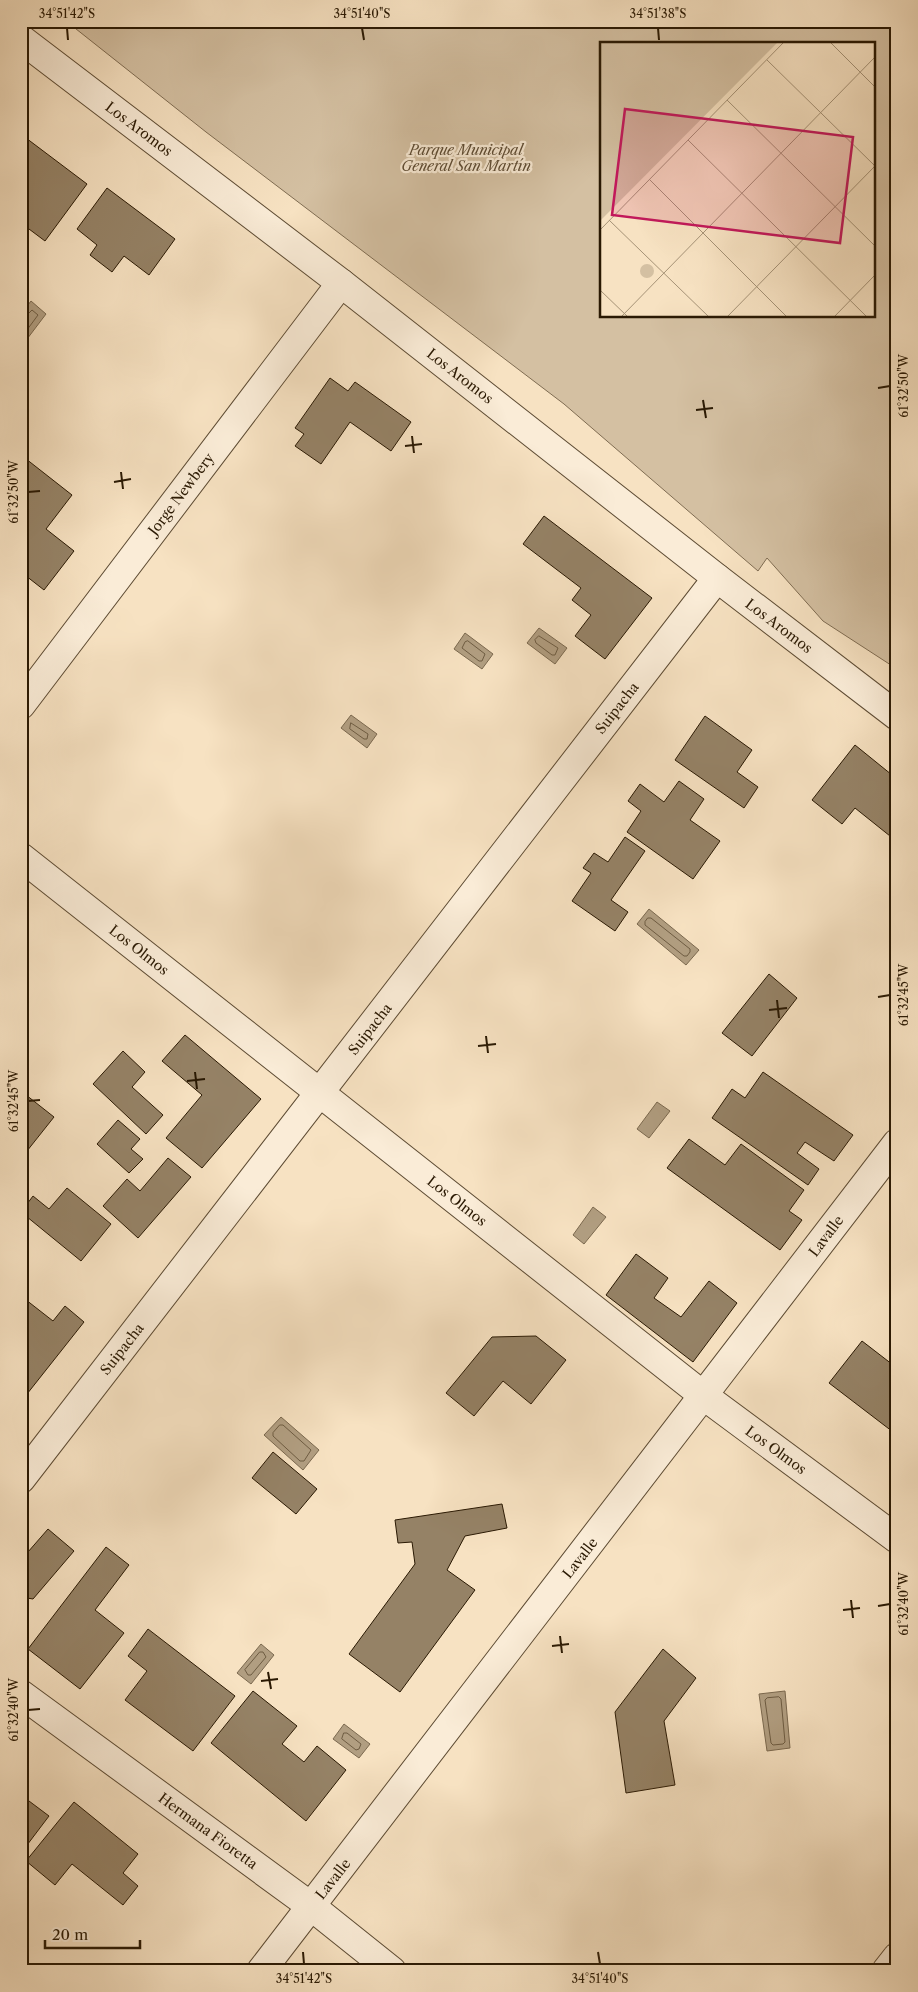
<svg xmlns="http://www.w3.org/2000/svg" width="918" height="1992" viewBox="0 0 918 1992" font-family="'Libre Caslon Text',serif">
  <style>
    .green { fill: #d4c0a2; stroke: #7f6c52; fill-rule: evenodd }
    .water { fill: #b19e81; stroke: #7b694f }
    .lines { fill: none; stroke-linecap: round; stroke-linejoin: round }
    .shore { stroke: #6e5c42; stroke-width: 1 }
    .building { fill: #958266; stroke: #2a1903 }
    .minor-casing { stroke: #5d4b33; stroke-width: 30 }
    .tertiary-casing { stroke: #5d4b33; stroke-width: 30 }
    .minor { stroke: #faecd7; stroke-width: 28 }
    .tertiary { stroke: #faecd7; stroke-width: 28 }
    .ticks { fill: none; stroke: #2a1903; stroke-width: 2 }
    .labels { text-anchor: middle; stroke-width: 4.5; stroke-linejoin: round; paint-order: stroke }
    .street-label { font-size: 14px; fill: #2a1903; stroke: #faecd7 }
    .park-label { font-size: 14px; font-style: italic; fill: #5d4b33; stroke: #faecd7 }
    .inset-road { fill: none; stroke: #a59276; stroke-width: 1 }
    .view { fill: #c2185b; fill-opacity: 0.15; stroke: #c2185b; stroke-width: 2.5 }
    .inset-edge { fill: none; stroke: #2a1903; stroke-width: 2.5 }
    .neatline { fill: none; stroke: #2a1903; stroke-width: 2 }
    .ticks-label { font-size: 12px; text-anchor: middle; fill: #2a1903 }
  </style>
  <rect width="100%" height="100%" fill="#f7e2c2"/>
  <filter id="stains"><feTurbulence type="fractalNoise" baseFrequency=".004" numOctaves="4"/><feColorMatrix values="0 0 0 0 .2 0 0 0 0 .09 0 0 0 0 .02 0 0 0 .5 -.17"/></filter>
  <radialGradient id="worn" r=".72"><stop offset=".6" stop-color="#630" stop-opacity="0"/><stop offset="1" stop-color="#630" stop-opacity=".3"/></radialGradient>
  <path class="green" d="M66,21H897V669L823,621L767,558L758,571L564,404L206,132ZM602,44H874V316H602Z"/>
  <g class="water">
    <polygon points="31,301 46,314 21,347 21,314"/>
    <polygon points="539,628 567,648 555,664 527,643"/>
    <polygon points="465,633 493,654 482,669 454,649"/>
    <polygon points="351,715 377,734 367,748 341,728"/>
    <polygon points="649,909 699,950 686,965 637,924"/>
    <polygon points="657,1102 670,1111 649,1138 637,1129"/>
    <polygon points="593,1207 606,1217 584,1244 573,1235"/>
    <polygon points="281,1417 319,1450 303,1470 264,1435"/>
    <polygon points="261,1644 274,1655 251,1684 237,1673"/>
    <polygon points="785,1691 790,1748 767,1751 759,1694"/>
    <polygon points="344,1724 370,1744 359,1758 333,1739"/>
  </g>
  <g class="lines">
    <g class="shore">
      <polyline points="21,316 26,316 32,310 38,315 21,338"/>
      <polygon points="539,636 558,648 555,655 552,655 536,643 535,640"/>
      <polygon points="468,641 485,654 482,661 479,661 462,648 465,642"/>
      <polygon points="351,723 368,734 367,739 364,739 350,729"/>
      <polygon points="648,918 651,918 690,949 690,952 687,956 684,956 645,925 645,922"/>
      <polygon points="280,1425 283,1425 311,1450 304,1461 300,1461 273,1436 273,1433"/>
      <polygon points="260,1652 263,1652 266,1657 251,1675 248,1675 245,1670"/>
      <polygon points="779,1697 781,1699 785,1742 783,1744 773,1745 771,1743 765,1700 767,1698"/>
      <polygon points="344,1733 347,1733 361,1744 359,1749 356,1750 342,1739"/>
    </g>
  </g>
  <g class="building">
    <polygon points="22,135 87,184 45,241 21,223"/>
    <polygon points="107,188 175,239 149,275 124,256 112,272 90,255 97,245 77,229"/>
    <polygon points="330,378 348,391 355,382 411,422 391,451 350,422 321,464 295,446 304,434 295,428"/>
    <polygon points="21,455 72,495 46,529 74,551 44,590 21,572"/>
    <polygon points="544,516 652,598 605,659 575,636 591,615 572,600 581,588 523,544"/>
    <polygon points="705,716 752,750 737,772 758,787 744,808 675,760"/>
    <polygon points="855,745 897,779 897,838 895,840 855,808 842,824 812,800"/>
    <polygon points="679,781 704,799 690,820 720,841 693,879 627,832 641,811 628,801 640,784 664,802"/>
    <polygon points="625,837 645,851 611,900 628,912 615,931 572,901 591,873 583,868 594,853 608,862"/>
    <polygon points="769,974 797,998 752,1056 722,1033"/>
    <polygon points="185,1035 261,1099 202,1168 166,1138 202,1095 162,1061"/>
    <polygon points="123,1051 145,1072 132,1087 163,1115 146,1134 93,1084"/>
    <polygon points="763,1072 853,1135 834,1161 805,1142 797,1153 819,1169 808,1185 712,1118 732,1089 745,1098"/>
    <polygon points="21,1091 54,1117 23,1156 21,1155"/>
    <polygon points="118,1120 140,1139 131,1149 143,1159 129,1173 97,1144"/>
    <polygon points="689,1139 725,1165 741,1144 804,1190 789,1211 802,1220 780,1250 667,1168"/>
    <polygon points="168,1158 191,1177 138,1238 103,1206 127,1179 140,1191"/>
    <polygon points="67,1188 111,1224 81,1261 21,1212 33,1196 49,1209"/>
    <polygon points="636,1254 668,1278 654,1298 681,1317 709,1281 737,1303 693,1362 606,1295"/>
    <polygon points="21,1296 53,1321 65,1306 84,1322 27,1394 21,1389"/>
    <polygon points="536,1336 566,1360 531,1404 503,1381 474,1416 446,1393 492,1337"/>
    <polygon points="862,1341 897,1368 897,1435 829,1383"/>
    <polygon points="273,1452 317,1489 296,1514 252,1478"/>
    <polygon points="502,1504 507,1528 465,1536 447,1570 475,1590 400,1692 349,1654 415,1564 412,1542 398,1543 395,1520"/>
    <polygon points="48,1529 74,1551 33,1599 21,1597 21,1560"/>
    <polygon points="106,1547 129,1565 95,1610 124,1633 80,1689 28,1649"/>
    <polygon points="148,1629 235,1696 193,1751 125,1700 147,1671 128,1656"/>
    <polygon points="663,1649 696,1678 664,1721 675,1785 626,1793 615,1712"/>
    <polygon points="253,1691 297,1726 282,1744 304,1762 317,1746 346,1770 306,1821 211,1743"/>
    <polygon points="21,1795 49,1816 21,1853"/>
    <polygon points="74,1802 138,1854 123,1873 138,1886 123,1905 72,1864 55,1885 26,1861"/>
  </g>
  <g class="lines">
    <defs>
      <g id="minor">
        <polyline points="21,705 341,283"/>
        <polyline points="21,857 704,1396 897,1539"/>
        <polyline points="21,1479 717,578"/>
        <polyline points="21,1694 312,1907 392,1971"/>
        <polyline points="261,1971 897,1143"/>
        <polyline points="886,1971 897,1957"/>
      </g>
      <polyline id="tertiary" points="21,39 341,283 717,578 897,716"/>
    </defs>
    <use href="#minor" class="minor-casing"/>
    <use href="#tertiary" class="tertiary-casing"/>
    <use href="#minor" class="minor"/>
    <use href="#tertiary" class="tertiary"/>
  </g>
  <path class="ticks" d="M67,28L68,40M362,28L364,40M658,28L659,40M878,388L890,386M703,400L706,418M696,410L713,408M412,436L414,453M405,446L422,444M121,472L123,489M114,482L131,479M28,492L40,491M878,997L890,995M777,1000L779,1018M769,1010L787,1008M486,1036L488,1053M478,1046L496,1044M195,1072L197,1089M187,1081L205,1079M28,1101L40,1100M851,1600L853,1618M878,1606L890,1604M843,1610L860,1608M560,1636L562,1653M552,1646L569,1644M268,1672L271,1689M261,1681L278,1679M28,1710L40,1709M303,1952L304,1964M598,1952L600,1964"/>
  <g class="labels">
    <g class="street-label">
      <text transform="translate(139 129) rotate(37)" y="5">Los Aromos</text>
      <text transform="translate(460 376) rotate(38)" y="5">Los Aromos</text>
      <text transform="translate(181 494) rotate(-53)" y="5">Jorge Newbery</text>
      <text transform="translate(779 626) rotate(37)" y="5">Los Aromos</text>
      <text transform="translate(617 708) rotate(-52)" y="5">Suipacha</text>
      <text transform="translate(139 950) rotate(38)" y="5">Los Olmos</text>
      <text transform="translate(370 1029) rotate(-52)" y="5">Suipacha</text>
      <text transform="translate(457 1201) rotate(38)" y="5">Los Olmos</text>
      <text transform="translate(826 1236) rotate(-53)" y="5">Lavalle</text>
      <text transform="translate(122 1349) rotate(-52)" y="5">Suipacha</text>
      <text transform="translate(776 1450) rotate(36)" y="5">Los Olmos</text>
      <text transform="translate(580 1558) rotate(-52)" y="5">Lavalle</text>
      <text transform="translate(208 1831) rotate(36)" y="5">Hermana Fioretta</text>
      <text transform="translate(333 1879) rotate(-52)" y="5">Lavalle</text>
    </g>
    <g class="park-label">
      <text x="466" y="155">Parque Municipal<tspan x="466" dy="16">General San Martín</tspan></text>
    </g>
  </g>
  <g transform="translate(600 42)">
    <rect width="275" height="275" fill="#f7e2c2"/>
    <path d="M0,0H178L0,179ZM40 229a7 7 0 1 1 14 0a7 7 0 1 1-14 0Z" fill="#d4c0a2"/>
    <path class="inset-road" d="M230,0L275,45M167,18L275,124M127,58L275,204M88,98L267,275M49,137L187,275M9,178L109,275M0,188L184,0M0,248L28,275M21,275L275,15M127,275L275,124M234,275L275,233"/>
    <path class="view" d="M25,67L253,95L240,201L12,173Z"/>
    <rect width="275" height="275" class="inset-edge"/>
  </g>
  <rect width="918" height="1992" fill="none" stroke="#f7e2c2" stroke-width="55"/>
  <path d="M45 1940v8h95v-8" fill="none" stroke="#2a1903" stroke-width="2.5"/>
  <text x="52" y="1940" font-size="15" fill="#2a1903" stroke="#faecd7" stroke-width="4" paint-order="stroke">20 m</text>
  <rect x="28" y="28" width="862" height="1936" class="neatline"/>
  <g class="ticks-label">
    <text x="67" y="18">34°51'42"S</text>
    <text x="362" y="18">34°51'40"S</text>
    <text x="658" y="18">34°51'38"S</text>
    <text transform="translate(904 386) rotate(-90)" y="4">61°32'50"W</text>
    <text transform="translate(14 492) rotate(-90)" y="4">61°32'50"W</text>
    <text transform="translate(904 995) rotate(-90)" y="4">61°32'45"W</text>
    <text transform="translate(14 1101) rotate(-90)" y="4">61°32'45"W</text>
    <text transform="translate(904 1604) rotate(-90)" y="4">61°32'40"W</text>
    <text transform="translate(14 1710) rotate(-90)" y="4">61°32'40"W</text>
    <text x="304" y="1983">34°51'42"S</text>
    <text x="600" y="1983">34°51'40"S</text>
  </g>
  <rect width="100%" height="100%" filter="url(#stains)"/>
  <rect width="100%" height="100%" fill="url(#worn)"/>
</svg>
